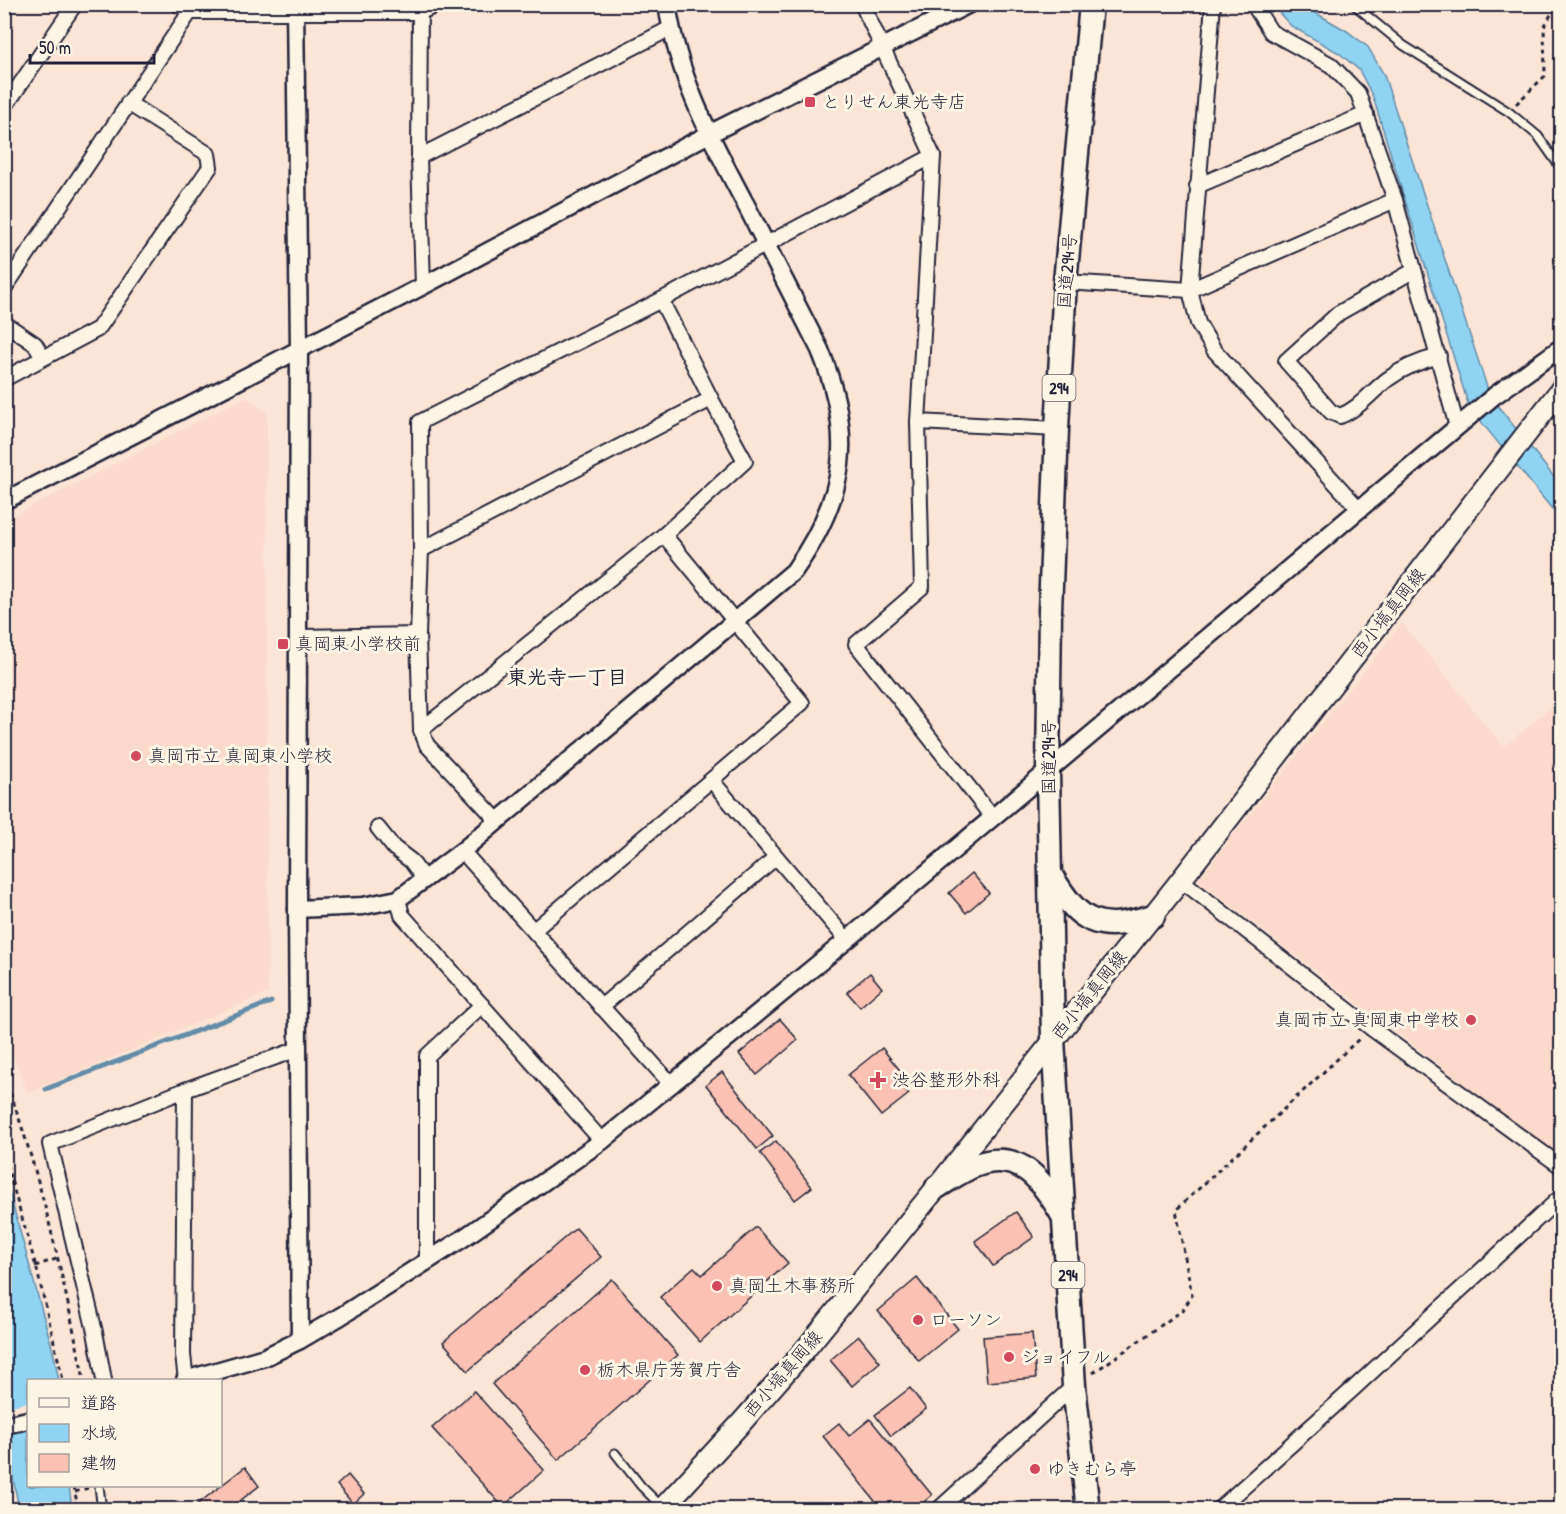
<svg xmlns="http://www.w3.org/2000/svg" width="1566" height="1514" viewBox="0 0 1566 1514" font-family="'Patrick Hand','Klee One',sans-serif">
  <style>
    .built { fill: #fcdacb }
    .water { fill: #90d3f2; stroke: #648ca9; stroke-width: 1.5 }
    .pier { fill: #fce5d6 }
    .lines { fill: none; stroke-linecap: round; stroke-linejoin: round }
    .stream { stroke: #648ca9; stroke-width: 5 }
    .building { fill: #fbc1b2; stroke: #22223b; stroke-width: 1.5 }
    .service-casing { stroke: #22223b; stroke-width: 11 }
    .minor-casing { stroke: #22223b; stroke-width: 18 }
    .tertiary-casing { stroke: #22223b; stroke-width: 21 }
    .secondary-casing { stroke: #22223b; stroke-width: 24 }
    .trunk-casing { stroke: #22223b; stroke-width: 27 }
    .path { stroke: #22223b; stroke-width: 3; stroke-dasharray: 4.5 4.5; stroke-linecap: butt }
    .service { stroke: #fcf5e5; stroke-width: 7 }
    .minor { stroke: #fcf5e5; stroke-width: 14 }
    .tertiary { stroke: #fcf5e5; stroke-width: 16 }
    .secondary { stroke: #fcf5e5; stroke-width: 20 }
    .trunk { stroke: #fcf5e5; stroke-width: 22 }
    .poi-dot { fill: #d1495b; stroke: #fcf5e5; stroke-width: 2 }
    .labels { text-anchor: middle; stroke-width: 6; stroke-linejoin: round; paint-order: stroke }
    .shield { fill: #fcf5e5; stroke: #63616e; stroke-width: 1.5 }
    .shield-label { font-size: 16px; font-weight: bold; fill: #22223b }
    .poi-label { font-size: 18px; fill: #22223b; stroke: #fcf5e5; text-anchor: start }
    .street-label { font-size: 18px; fill: #22223b; stroke: #fcf5e5 }
    .neighbourhood-label { font-size: 20px; font-weight: bold; fill: #22223b; stroke: #fcf5e5 }
  </style>
  <rect width="100%" height="100%" fill="#fce5d6"/>
  <filter id="ink" filterUnits="userSpaceOnUse"><feTurbulence type="fractalNoise" baseFrequency=".0167" numOctaves="2"/><feDisplacementMap in="SourceGraphic" scale="12" xChannelSelector="R" yChannelSelector="G"/><feConvolveMatrix kernelMatrix="1 2 1 2 8 2 1 2 1" color-interpolation-filters="sRGB"/></filter>
  <g filter="url(#ink)">
    <g class="built">
      <polygon points="245,397 267,412 268,993 28,1093 4,1034 5,520"/>
      <polygon points="1402,623 1504,747 1561,699 1561,1159 1198,880"/>
    </g>
    <g class="water">
      <polygon points="1272,5 1302,5 1347,31 1368,47 1384,75 1488,390 1502,411 1561,486 1561,520 1469,407 1373,97 1359,70 1339,53 1291,26"/>
      <polygon points="4,1173 53,1351 59,1380 28,1380 28,1486 69,1486 72,1509 19,1509 13,1478 13,1447 4,1396"/>
    </g>
    <polygon class="pier" points="28,1402 28,1430 8,1435 5,1408"/>
    <g class="lines">
      <polyline class="stream" points="46,1089 271,1002"/>
    </g>
    <g class="building">
      <polygon points="972,873 989,893 966,913 949,893"/>
      <polygon points="870,973 882,988 860,1007 847,992"/>
      <polygon points="780,1019 798,1040 757,1075 739,1054"/>
      <polygon points="882,1048 906,1078 900,1083 909,1094 881,1116 848,1075"/>
      <polygon points="722,1072 773,1136 757,1149 706,1085"/>
      <polygon points="776,1141 812,1187 795,1200 760,1153"/>
      <polygon points="1016,1212 1034,1237 993,1266 975,1241"/>
      <polygon points="756,1227 788,1263 700,1342 660,1297 694,1267 702,1275"/>
      <polygon points="576,1228 601,1257 468,1371 443,1342"/>
      <polygon points="917,1278 958,1329 919,1361 878,1311"/>
      <polygon points="612,1279 678,1355 558,1460 492,1384"/>
      <polygon points="1032,1333 1036,1378 987,1382 983,1337"/>
      <polygon points="859,1336 880,1362 852,1386 830,1360"/>
      <polygon points="910,1388 926,1409 891,1436 875,1415"/>
      <polygon points="474,1391 544,1470 503,1507 432,1428"/>
      <polygon points="870,1419 932,1495 915,1510 882,1510 823,1436 839,1423 849,1436"/>
      <polygon points="245,1467 259,1486 228,1510 190,1510"/>
      <polygon points="348,1475 364,1494 353,1504 337,1485"/>
    </g>
    <g class="lines">
      <defs>
        <g id="service">
          <polyline points="1353,4 1403,45 1509,112 1538,136 1562,170"/>
          <polyline points="615,1453 641,1486 661,1506"/>
          <polyline points="99,1486 102,1510"/>
        </g>
        <g id="minor">
          <polyline points="178,4 190,12 421,12 438,4"/>
          <polyline points="420,4 419,157 423,286"/>
          <polyline points="862,4 933,156 918,422 922,587 856,644 993,818"/>
          <polyline points="1213,4 1190,290 1198,323 1214,350 1360,510"/>
          <polyline points="1253,4 1271,32 1331,65 1358,93 1395,200 1457,427"/>
          <polyline points="4,108 75,4"/>
          <polyline points="419,157 671,28"/>
          <polyline points="1197,186 1366,114"/>
          <path d="M1413,271L1339,313L1286,361L1331,412L1340,416C1359,409 1372,391 1388,379C1404,367 1420,361 1439,356"/>
          <polyline points="1065,282 1190,290 1395,200"/>
          <polyline points="4,289 190,12"/>
          <polyline points="4,323 35,344 43,358"/>
          <polyline points="4,379 98,329 210,167 208,154 128,103"/>
          <polyline points="918,422 1057,429"/>
          <polyline points="421,550 711,399"/>
          <polyline points="298,637 418,635"/>
          <polyline points="421,730 664,535 745,461 711,399 661,300"/>
          <polyline points="712,781 847,940"/>
          <polyline points="498,821 427,745 421,730 418,635 421,550 420,422 661,300 933,156"/>
          <polyline points="378,828 394,848 411,861 424,879"/>
          <polyline points="462,851 672,1085"/>
          <polyline points="1181,880 1371,1028 1562,1167"/>
          <polyline points="398,899 402,915 602,1141"/>
          <polyline points="534,930 802,703 664,535"/>
          <polyline points="601,1007 776,857"/>
          <polyline points="185,1090 183,1355 186,1380"/>
          <polyline points="427,1261 427,1056 482,1005"/>
          <polyline points="104,1380 95,1332 50,1144 185,1090 298,1049"/>
          <polyline points="938,1510 1074,1386"/>
          <polyline points="1218,1510 1354,1388 1562,1196"/>
        </g>
        <g id="tertiary">
          <polyline points="295,4 299,348 297,909 300,1340"/>
          <polyline points="4,501 423,286 709,134 969,4"/>
          <path d="M297,909L363,906L398,899L462,851L794,571C847,495 855,436 820,350C795,301 770,252 745,203C711,139 678,78 667,4"/>
          <polyline points="185,1380 265,1357 300,1340 341,1316 462,1239 602,1141 847,940 1494,396 1562,347"/>
          <polyline points="4,1425 28,1420"/>
        </g>
        <polyline id="secondary" points="661,1510 742,1422 804,1351 937,1187 1181,880 1562,388"/>
        <g id="trunk">
          <path d="M1051,875C1080,924 1098,933 1153,916"/>
          <path d="M937,1187C949,1180 961,1171 974,1166C1020,1148 1042,1180 1063,1216"/>
          <polyline points="1088,1510 1074,1386 1053,1039 1048,772 1050,611 1057,429 1065,282 1091,4"/>
        </g>
      </defs>
      <use href="#service" class="service-casing"/>
      <use href="#minor" class="minor-casing"/>
      <use href="#tertiary" class="tertiary-casing"/>
      <use href="#secondary" class="secondary-casing"/>
      <use href="#trunk" class="trunk-casing"/>
      <g class="path">
        <polyline points="1516,104 1545,76 1544,27 1553,11 1560,4"/>
        <path d="M4,1076C41,1174 63,1278 84,1380"/>
        <polyline points="4,1156 37,1270 63,1380"/>
        <polyline points="35,1266 59,1258"/>
        <polyline points="1093,1373 1183,1310 1192,1295 1176,1210 1361,1037"/>
        <polyline points="4,1449 10,1510"/>
        <polyline points="74,1486 78,1510"/>
        <polyline points="75,1492 88,1488"/>
      </g>
      <use href="#service" class="service"/>
      <use href="#minor" class="minor"/>
      <use href="#tertiary" class="tertiary"/>
      <use href="#secondary" class="secondary"/>
      <use href="#trunk" class="trunk"/>
    </g>
  </g>
  <g class="poi-dot">
    <rect x="804" y="96" width="12" height="12" rx="3"/>
    <rect x="277" y="638" width="12" height="12" rx="3"/>
    <circle cx="136" cy="756" r="6"/>
    <circle cx="1471" cy="1020" r="6"/>
    <path d="M875 1071h6v6h6v6h-6v6h-6v-6h-6v-6h6z"/>
    <circle cx="717" cy="1286" r="6"/>
    <circle cx="918" cy="1320" r="6"/>
    <circle cx="1009" cy="1357" r="6"/>
    <circle cx="585" cy="1370" r="6"/>
    <circle cx="1035" cy="1469" r="6"/>
  </g>
  <g class="labels">
    <g class="shield">
      <rect x="1042.5" y="375" width="33" height="26" rx="4.5"/>
      <rect x="1051.5" y="1262" width="33" height="26" rx="4.5"/>
    </g>
    <g class="shield-label">
      <text x="1059" y="394">294</text>
      <text x="1068" y="1281">294</text>
    </g>
    <g class="poi-label">
      <text x="822" y="108">とりせん東光寺店</text>
      <text x="295" y="650">真岡東小学校前</text>
      <text x="148" y="762">真岡市立 真岡東小学校</text>
      <text x="1459" y="1026" text-anchor="end">真岡市立 真岡東中学校</text>
      <text x="892" y="1086">渋谷整形外科</text>
      <text x="729" y="1292">真岡土木事務所</text>
      <text x="930" y="1326">ローソン</text>
      <text x="1021" y="1363">ジョイフル</text>
      <text x="597" y="1376">栃木県庁芳賀庁舎</text>
      <text x="1047" y="1475">ゆきむら亭</text>
    </g>
    <g class="street-label">
      <text transform="translate(1067 271) rotate(-85)" y="6">国道294号</text>
      <text transform="translate(1388 613) rotate(-52)" y="6">西小塙真岡線</text>
      <text transform="translate(1049 757) rotate(-90)" y="6">国道294号</text>
      <text transform="translate(1089 995) rotate(-51)" y="6">西小塙真岡線</text>
      <text transform="translate(783 1374) rotate(-49)" y="6">西小塙真岡線</text>
    </g>
    <g class="neighbourhood-label">
      <text x="567" y="684">東光寺一丁目</text>
    </g>
  </g>
  <rect width="1566" height="1514" fill="none" stroke="#fcf5e5" stroke-width="24"/>
  <rect x="12" y="12" width="1542" height="1490" fill="none" stroke="#22223b" stroke-width="2" filter="url(#ink)"/>
  <rect x="27" y="1379" width="195" height="108" fill="#fcf5e5" stroke="#a5a1a1" stroke-width="1.5"/>
  <rect x="39" y="1398" width="30" height="9" fill="#fcf5e5" stroke="#a5a1a1" stroke-width="1.5"/>
  <text x="81" y="1409" font-size="18" fill="#22223b">道路</text>
  <rect x="39" y="1424" width="30" height="18" fill="#90d3f2" stroke="#a5a1a1" stroke-width="1.5"/>
  <text x="81" y="1439" font-size="18" fill="#22223b">水域</text>
  <rect x="39" y="1454" width="30" height="18" fill="#fbc1b2" stroke="#a5a1a1" stroke-width="1.5"/>
  <text x="81" y="1469" font-size="18" fill="#22223b">建物</text>
  <path d="M30 54v9h124v-9" fill="none" stroke="#22223b" stroke-width="3"/>
  <text x="39" y="54" font-size="18" fill="#22223b" stroke="#fcf5e5" stroke-width="4.5" paint-order="stroke">50 m</text>
</svg>
